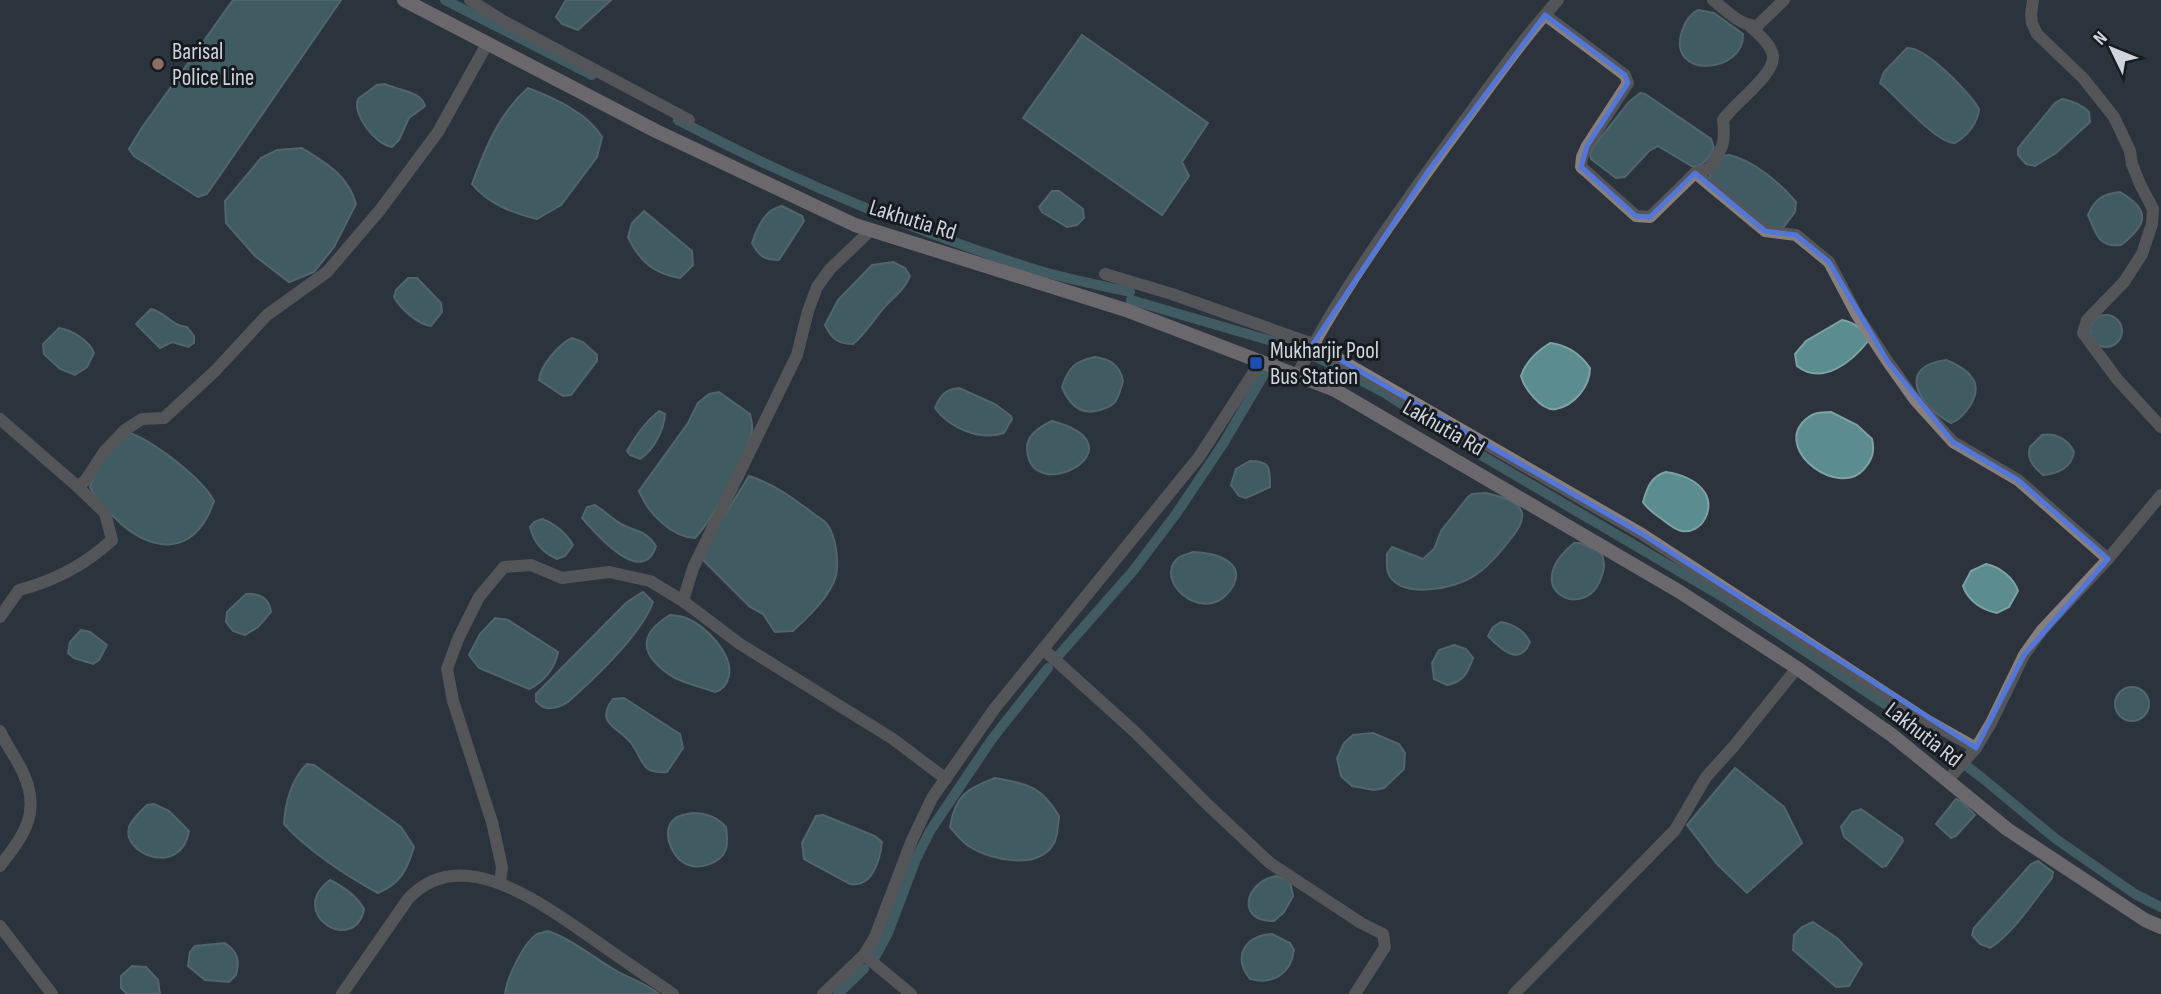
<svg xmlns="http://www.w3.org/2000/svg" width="2161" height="994" viewBox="0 0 2161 994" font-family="'Sofia Sans Condensed',sans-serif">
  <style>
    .water { fill: #5b8c90; stroke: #7ea2a6; stroke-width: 2 }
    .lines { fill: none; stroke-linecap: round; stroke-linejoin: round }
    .canal { stroke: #5b8c90; stroke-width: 10 }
    .street { stroke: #867f7d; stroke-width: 12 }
    .secondary { stroke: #b5a9a6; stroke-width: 14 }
    .marked { fill: none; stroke: #5376d9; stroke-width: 5; stroke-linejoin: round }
    .education-dot { fill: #8d6e63; stroke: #171b1f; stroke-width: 2.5 }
    .transit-dot { fill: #1a4fb4; stroke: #171b1f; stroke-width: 2.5 }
    .labels { text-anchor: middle; stroke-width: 6; stroke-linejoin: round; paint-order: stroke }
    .poi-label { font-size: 23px; fill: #d0d5db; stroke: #171b1f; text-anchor: start }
    .street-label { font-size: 23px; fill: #d0d5db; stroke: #171b1f }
  </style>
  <rect width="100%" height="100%" fill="#2c333d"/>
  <g class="water">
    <polygon points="233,0 341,0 207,194 198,197 134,156 129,149 141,129"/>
    <polygon points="566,0 611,0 578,30 562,24 556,17"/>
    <path d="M1698,10L1714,13L1743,34C1745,74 1666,80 1682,31C1685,22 1690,14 1698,10Z"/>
    <polygon points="1082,35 1208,123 1182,162 1189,176 1162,215 1023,118"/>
    <path d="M1907,48C1925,46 1970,93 1979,109C1978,123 1967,136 1955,143C1935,143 1898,97 1880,83L1884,72Z"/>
    <path d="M385,84C399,91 421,91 425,106L409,118L399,140L392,147C376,145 352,115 358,99L377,85Z"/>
    <path d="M528,88C554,98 588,113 602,137L597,157L561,205L537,219C512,213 489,204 472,184C485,149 499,113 528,88Z"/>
    <path d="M1640,93L1645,94L1711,139L1714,148C1710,157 1703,166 1693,167L1658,146L1649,151L1625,177L1616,178L1591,159L1590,154L1594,146L1629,102Z"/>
    <path d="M2062,99C2073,101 2081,104 2089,112L2090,122L2056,153L2035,166L2026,164L2018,155V148L2055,103Z"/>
    <path d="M302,148C326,163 348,175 356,204L334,247L314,272L289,282L255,256L226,223L225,201L261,158L277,150Z"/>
    <path d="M1729,155C1753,160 1780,183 1796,202L1795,212L1782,229L1771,230L1710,180V174L1723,156Z"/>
    <polygon points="1052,191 1059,191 1083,209 1084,218 1077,225 1067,227 1042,212 1039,207"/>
    <path d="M2120,192C2151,210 2148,224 2121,245C2098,248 2096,233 2088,215C2095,199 2102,194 2120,192Z"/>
    <path d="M782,206L802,216L804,221L779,260C764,260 759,256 752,243C757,228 765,209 782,206Z"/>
    <path d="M644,211L692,251L693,265L680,278C654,274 639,261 628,237L632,223Z"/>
    <path d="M893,262L905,268L910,276C904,291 892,298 882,310C872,322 865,334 853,344C838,344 832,339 825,325L838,300L872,265Z"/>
    <path d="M408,278H417L441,303L442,312L431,326C417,324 400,308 394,297L396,290Z"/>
    <path d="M151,309C165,312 172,326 187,327L194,336V343L188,347L172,342L160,348L136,324Z"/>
    <circle cx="2106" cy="331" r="16"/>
    <path d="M1842,320C1856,323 1863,329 1868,341C1852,362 1822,386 1797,366L1795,354L1806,341Z"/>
    <path d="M59,328C72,330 90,341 94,353L87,367L75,375L60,369L44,354L43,344Z"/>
    <path d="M572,338L583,342L597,355V361L571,395L563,396L539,380C540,366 559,344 572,338Z"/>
    <path d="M1550,343C1567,345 1581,355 1590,368C1590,386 1575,405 1556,409C1542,412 1524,388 1521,376C1526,361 1537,351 1550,343Z"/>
    <path d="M1095,357C1110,359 1120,365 1123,381C1121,388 1119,396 1115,402C1111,407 1106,408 1100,410C1081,416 1069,404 1062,387C1068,368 1075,361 1095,357Z"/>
    <path d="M1946,360C1956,364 1969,371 1974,381C1981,396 1964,418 1951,423C1920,407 1894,367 1946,360Z"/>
    <path d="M959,388L995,404L1011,416L1012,419L1004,433C980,441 949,428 935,408C940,396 945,389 959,388Z"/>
    <path d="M719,392L750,414C751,419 753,425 752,430C747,456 713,519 695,538C671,537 648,513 639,491L688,423L698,403L709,394Z"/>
    <path d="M659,411L665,414C664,430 654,450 640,459L630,455L627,451C636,435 645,422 659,411Z"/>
    <path d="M1831,412L1857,425L1872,439C1875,452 1872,460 1864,469C1840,498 1777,453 1802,423C1811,413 1818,412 1831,412Z"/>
    <path d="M1052,421C1147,446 1029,510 1027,448C1027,435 1041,426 1052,421Z"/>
    <path d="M130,433C154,442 202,478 214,501C195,557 151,555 114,517C104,507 96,500 90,487C96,464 111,448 130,433Z"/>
    <path d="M2042,435C2056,433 2068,439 2074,452C2072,468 2057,474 2043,475C2034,468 2026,459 2030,447Z"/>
    <path d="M1250,461C1271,461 1270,468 1270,487L1246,498L1239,496L1231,485L1236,469Z"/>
    <path d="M1666,472C1680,474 1697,480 1705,493C1715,509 1702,534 1682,531C1676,530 1668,524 1663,520C1655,514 1648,510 1643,502C1647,488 1651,476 1666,472Z"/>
    <path d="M749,476C774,484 793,498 814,514C818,517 824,520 827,524C836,536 839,561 836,576C830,597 808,617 793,631L775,632L763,614L750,607L703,560L712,536Z"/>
    <path d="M1486,493C1497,496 1519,500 1522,513C1524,523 1514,534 1509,541C1499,554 1488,567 1474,576C1456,588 1403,600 1389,575C1386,570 1387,560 1387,554L1392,547L1423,559L1434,549L1441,531L1468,497L1472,494Z"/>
    <path d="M595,505C605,511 613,520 623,525C639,533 645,530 656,546C643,588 597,535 582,518L587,507Z"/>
    <path d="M542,519C554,523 567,534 573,545L565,556L557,559C543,553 534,543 530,527L534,522Z"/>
    <path d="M1574,543H1580L1601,552C1605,562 1605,568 1601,578C1586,623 1517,590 1574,543Z"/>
    <path d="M1193,552C1218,552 1253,565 1227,594C1201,623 1153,580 1178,558C1182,555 1189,554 1193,552Z"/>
    <path d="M1986,564C2000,567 2014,578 2018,591L2009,607L1997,613C1982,610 1968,601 1963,586L1971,571Z"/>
    <path d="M643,592L653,602C641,635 595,678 568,702C557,709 545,712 536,701V694L627,602Z"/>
    <path d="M246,594C259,593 269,598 271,612L258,627L245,635L233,631L226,622L227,612Z"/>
    <path d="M670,615C675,616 682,616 686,618C706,626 733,654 729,676C727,684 723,690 715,692C702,687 686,684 673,677C642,657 635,636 670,615Z"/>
    <path d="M495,618L508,620L558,652C555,668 544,682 529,689L479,668L469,655L480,634Z"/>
    <path d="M1501,622C1514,625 1523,629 1530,642C1519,668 1500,648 1488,636L1493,627Z"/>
    <polygon points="81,630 90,632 107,645 99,660 93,664 74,658 68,653 70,642"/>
    <path d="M1454,645L1466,649L1473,658C1468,673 1463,682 1447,685L1434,679L1432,663L1439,650Z"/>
    <circle cx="2132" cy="704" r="17"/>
    <path d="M624,698L680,734L683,748L667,772C640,774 644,760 631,743C619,727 594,724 613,699Z"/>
    <polygon points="1373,733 1399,744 1405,753 1404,769 1384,788 1374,790 1352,786 1341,776 1337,758 1344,743 1353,735"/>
    <path d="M307,764L314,765L401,827L414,847C407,870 401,883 378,893C348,877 307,850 284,824C285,803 292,778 307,764Z"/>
    <polygon points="1735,768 1784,807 1802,843 1747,893 1717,864 1687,825"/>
    <path d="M995,778C1028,784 1041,786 1059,816C1058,824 1058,835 1054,843C1039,871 991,860 970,847C962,842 956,834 950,827C955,796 966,789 995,778Z"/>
    <polygon points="1956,799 1961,801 1975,815 1956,836 1951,838 1936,824"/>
    <path d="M154,804L169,811L189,831C181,878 121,854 129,827C132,819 141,811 147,805Z"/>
    <polygon points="1861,809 1902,838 1903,841 1886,866 1882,867 1844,837 1841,827 1852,812"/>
    <path d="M693,813C706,813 717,817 726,827C727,834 728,842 726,849C721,864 697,871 684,863C670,855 660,828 677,817C681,815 688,814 693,813Z"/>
    <path d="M823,815L875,836L882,842C880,859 873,888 850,884L804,859L802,843L816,816Z"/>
    <path d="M2038,861L2053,872L2052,878C2035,899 2012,935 1990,948L1980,944L1972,935L1974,928L2031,864Z"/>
    <path d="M1276,876L1290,881L1293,896L1284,912L1274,921C1236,922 1244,882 1276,876Z"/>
    <path d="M330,880C344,887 356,895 364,909C355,956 285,914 330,880Z"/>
    <polygon points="1813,922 1837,938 1862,964 1849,986 1836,987 1793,950 1794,935 1802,927"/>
    <path d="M548,931C574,940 592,957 615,970C630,979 646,983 659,994H505C507,978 523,943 537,934C538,934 547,931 548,931Z"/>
    <path d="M1272,934L1290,943L1294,950C1291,974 1273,985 1250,979C1232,956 1245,936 1272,934Z"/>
    <path d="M225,943C238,952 240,961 236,975L229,982L205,980L188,966L190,952L195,946Z"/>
    <polygon points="132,966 146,967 158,980 160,994 127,994 121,988 121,976"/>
  </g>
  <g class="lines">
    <g class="canal">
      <polyline points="445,0 592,75"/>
      <path d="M678,120C792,180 913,231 1037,270C1067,279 1099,285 1130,292"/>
      <polyline points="1131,300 1282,344 1319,358 1385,393 1469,448 1728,600 1891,708 1981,777 2056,839 2135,894 2161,907"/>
      <polyline points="1059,655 1133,571 1176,514 1223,444 1282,344"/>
      <polyline points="875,957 888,933 916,859 930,831 992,739 1048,668"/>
      <polyline points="838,994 864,969"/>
    </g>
    <g class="street">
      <polyline points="470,0 505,22 689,120"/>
      <path d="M1713,0C1727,11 1739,25 1757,26L1784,0"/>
      <polyline points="2033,0 2031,14 2032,23 2037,34 2083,78 2114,117 2130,151 2132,164 2140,184 2153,209 2152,224 2142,254 2124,282 2087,320 2083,333 2117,379 2161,427"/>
      <polyline points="1545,15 1625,75 1628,83 1587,146 1582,157 1581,167 1588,173 1636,216 1650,217 1695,173 1765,231 1796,235 1829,262 1857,315 1888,362 1915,400 1953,442 2018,480 2108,559"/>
      <path d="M1695,173L1709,169C1722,149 1726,144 1723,120C1733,104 1775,75 1773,56C1771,44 1758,34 1750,26"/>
      <polyline points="1105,274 1172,294 1313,344 1642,534 1928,721 1976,748"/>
      <path d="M1297,375C1340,292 1396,215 1451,139C1486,92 1519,43 1558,0"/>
      <polyline points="0,419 77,486 85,481 104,452 125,430 142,419 164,418 215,371 267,315 327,272 380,210 438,132 487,44"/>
      <polyline points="683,601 693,568 797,355 808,311 817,287 830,269 871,230"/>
      <path d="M0,617L19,590C54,581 86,564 112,540L105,513L77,486"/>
      <polyline points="1043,649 1135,732 1209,806 1270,863 1361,923 1383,934 1385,947 1355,994"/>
      <path d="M0,731C7,747 18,760 24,775C41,814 23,836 0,866"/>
      <polyline points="1947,781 1976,748 1991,723 2024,655 2042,630 2108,559 2161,495"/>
      <polyline points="500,883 502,867 492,822 453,701 447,669 458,639 479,597 504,567 531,565 562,578 609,572 650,581 683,601 740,644 893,739 946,779"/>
      <polyline points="0,926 52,994"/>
      <polyline points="864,955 911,994"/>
      <path d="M342,994L408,899C461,842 540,903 589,936C617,956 645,975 673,994"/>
      <polyline points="823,994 864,955 875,937 912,840 932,798 995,708 1199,457 1261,361"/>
      <polyline points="1514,994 1675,830 1706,777 1734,746 1797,668"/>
    </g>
    <polyline class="secondary" points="404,0 656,131 855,225 1126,310 1335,390 1680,592 1797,668 1893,736 2007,829 2145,920 2161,927"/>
  </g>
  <path d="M0 0H2161V994H0ZM1545,15L1625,75L1628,83L1587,146L1581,167L1588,173L1636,216L1650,217L1695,173L1765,231L1796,235L1829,262L1888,362L1953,442L2018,480L2108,559L2024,655L1976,748L1642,534L1313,344L1429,170Z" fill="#2c333d" fill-opacity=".55" fill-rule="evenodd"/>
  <path class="marked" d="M1545,15L1625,75L1628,83L1587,146L1581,167L1588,173L1636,216L1650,217L1695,173L1765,231L1796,235L1829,262L1888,362L1953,442L2018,480L2108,559L2024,655L1976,748L1642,534L1313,344L1429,170Z"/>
  <circle class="education-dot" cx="158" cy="64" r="7"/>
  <rect class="transit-dot" x="1249" y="356" width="14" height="14" rx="3.5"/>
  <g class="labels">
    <g class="poi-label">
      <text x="172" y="59">Barisal<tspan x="172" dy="26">Police Line</tspan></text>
      <text x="1270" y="358">Mukharjir Pool<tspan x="1270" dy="26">Bus Station</tspan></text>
    </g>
    <g class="street-label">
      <text transform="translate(913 219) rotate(17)" y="8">Lakhutia Rd</text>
      <text transform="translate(1444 427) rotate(30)" y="8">Lakhutia Rd</text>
      <text transform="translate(1924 734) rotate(38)" y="8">Lakhutia Rd</text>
    </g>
  </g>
  <g transform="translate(2112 49) rotate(313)" stroke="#171b1f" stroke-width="5" paint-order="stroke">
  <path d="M0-5L12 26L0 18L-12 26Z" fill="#d0d5db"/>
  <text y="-10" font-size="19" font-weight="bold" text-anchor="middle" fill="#d0d5db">N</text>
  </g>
</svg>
